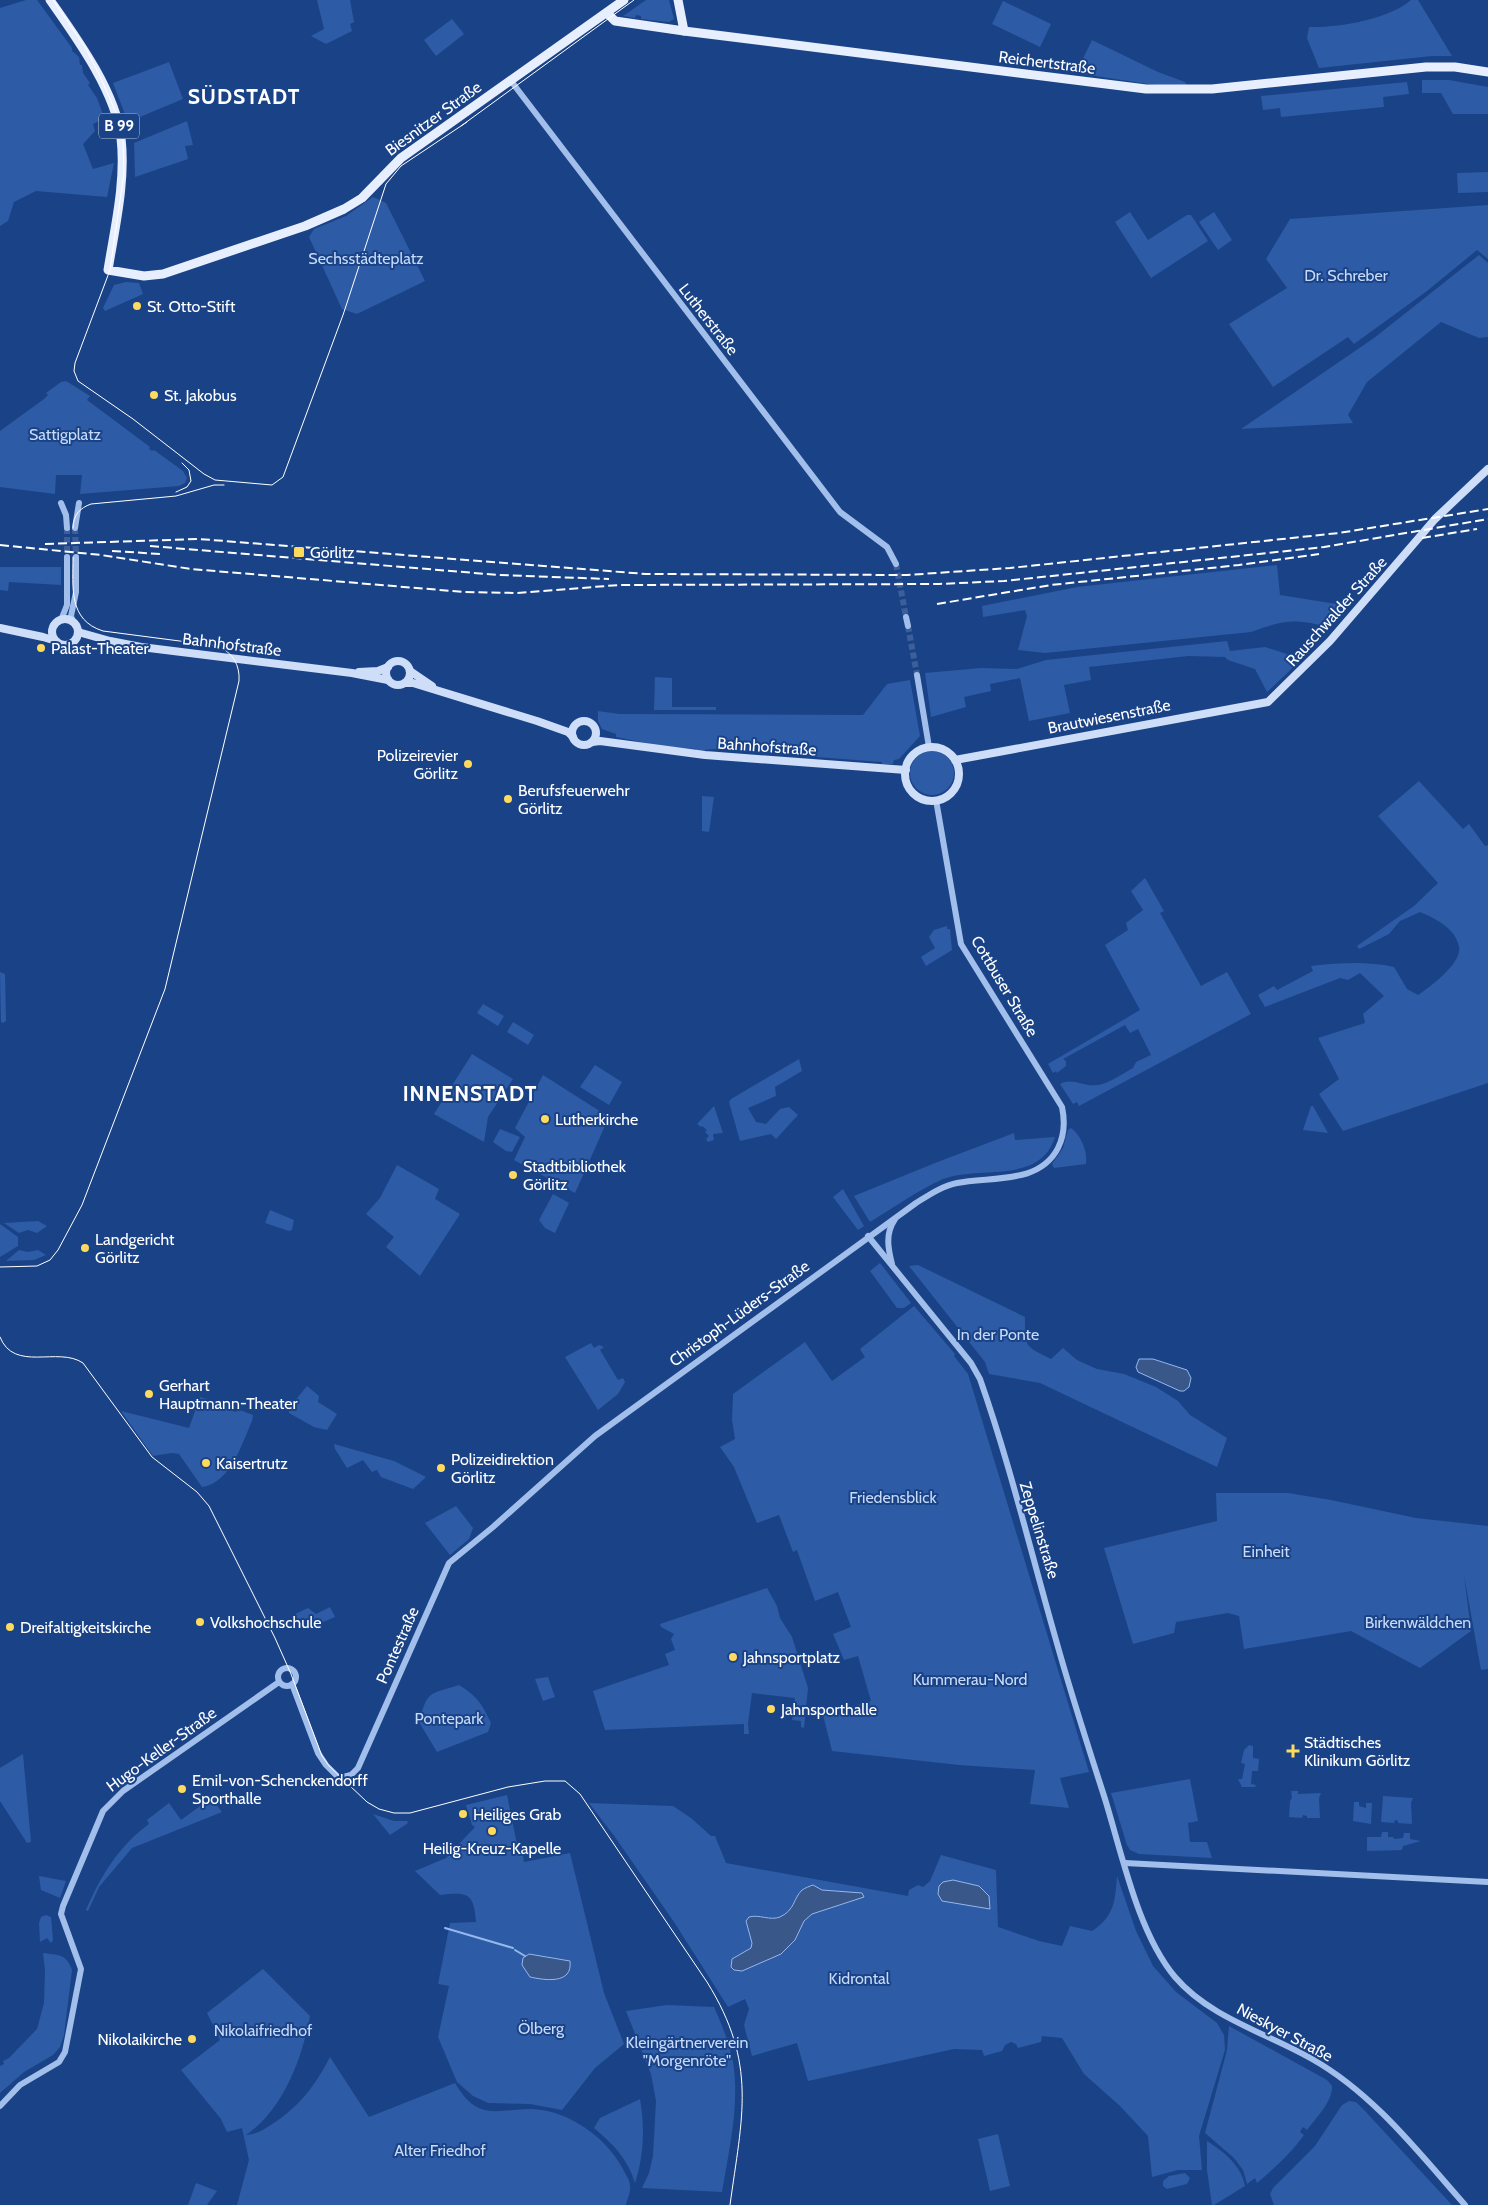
<svg xmlns="http://www.w3.org/2000/svg" width="1488" height="2205" viewBox="0 0 1488 2205" font-family="Cabin,sans-serif">
  <style>
    .green { fill: #2d5ba5 }
    .water { fill: #3a578a; stroke: #94b8ee }
    .lines { fill: none; stroke-linecap: round; stroke-linejoin: round }
    .stream { stroke: #94b8ee; stroke-width: 2 }
    .tertiary-tunnel { stroke: #3c5f99; stroke-width: 6; stroke-dasharray: 6 3; stroke-linecap: butt }
    .tertiary { stroke: #a2bfec; stroke-width: 6 }
    .secondary { stroke: #cedef9; stroke-width: 8 }
    .primary { stroke: #e7efff; stroke-width: 9 }
    .tram { stroke: #fff; stroke-width: 1 }
    .rail { stroke: #fff; stroke-width: 2; stroke-dasharray: 9 4; stroke-linecap: butt }
    .poi-dot { fill: #feda5d; stroke: #1a4387; stroke-width: 2 }
    .labels { text-anchor: middle; stroke-width: 4; stroke-linejoin: round; paint-order: stroke }
    .shield { fill: #1a4387; stroke: #bac7db; stroke-width: 1 }
    .shield-label { font-size: 15px; font-weight: bold; fill: #fff }
    .street-label { font-size: 16px; fill: #fff; stroke: #1a4387 }
    .park-label { font-size: 16px; fill: #c7daf9; stroke: #1a4387 }
    .poi-label { font-size: 16px; fill: #fff; stroke: #1a4387; text-anchor: start }
    .district-label { font-size: 21px; font-weight: bold; letter-spacing: 1px; fill: #fff; stroke: #1a4387 }
  </style>
  <rect width="100%" height="100%" fill="#1a4387"/>
  <g class="green">
    <polygon points="26,0 37,0 72,48 72,51 79,57 80,65 82,65 83,73 90,83 88,85 97,98 106,123 103,125 101,120 93,124 95,131 83,144 93,169 114,163 107,197 36,191 14,202 8,221 0,226 0,8"/>
    <polygon points="317,0 350,0 354,22 350,24 352,31 326,44 311,36 324,29"/>
    <polygon points="646,0 669,0 674,19 669,22 641,19 641,16 636,15 635,18 623,16"/>
    <path d="M1411,0H1418L1452,56H1432L1319,68L1307,38L1309,27C1338,28 1390,19 1411,0Z"/>
    <polygon points="1003,1 1051,24 1040,47 992,24"/>
    <polygon points="452,19 464,34 436,56 424,40"/>
    <polygon points="1092,40 1158,72 1185,82 1188,87 1148,84 1076,73"/>
    <polygon points="169,62 183,99 128,122 113,83"/>
    <polygon points="1422,80 1449,80 1488,87 1488,114 1453,114 1441,93 1422,93"/>
    <polygon points="1407,82 1409,94 1383,97 1384,107 1281,117 1280,108 1263,110 1261,96"/>
    <polygon points="187,121 193,145 185,146 188,159 135,177 134,143"/>
    <polygon points="1488,172 1488,192 1458,193 1457,173"/>
    <polygon points="373,197 386,203 425,281 357,314 342,309 309,237 314,229 346,216"/>
    <polygon points="1488,205 1488,259 1477,250 1427,291 1354,344 1348,337 1273,387 1229,324 1287,288 1266,259 1290,219"/>
    <polygon points="1130,212 1148,240 1187,215 1191,215 1208,241 1151,278 1115,222"/>
    <polygon points="1214,212 1232,240 1218,250 1199,222"/>
    <polygon points="1479,255 1488,263 1488,337 1479,338 1441,322 1367,382 1348,415 1353,423 1241,429 1374,338"/>
    <polygon points="126,282 139,283 143,294 105,311 103,308 114,285"/>
    <polygon points="66,381 90,396 87,400 150,447 149,449 152,451 154,450 183,471 187,478 185,483 179,486 80,494 82,475 56,475 55,494 0,487 0,431 44,399 48,395 46,393 61,382"/>
    <path d="M1277,565L1280,595L1349,606L1330,628C1296,618 1284,620 1251,632L1045,653L1018,650L1027,616L1025,610L983,617L982,606L1077,587Z"/>
    <polygon points="0,567 61,567 61,585 9,582 8,591 0,590"/>
    <polygon points="1227,641 1230,651 1265,647 1302,659 1267,692 1255,669 1228,660 1225,657 1188,656 1089,667 1091,680 1064,685 1070,713 1029,721 1020,678 990,684 991,691 964,697 966,707 931,717 925,673 981,668 1017,669 1046,660"/>
    <polygon points="655,677 672,678 672,707 716,707 716,710 654,710"/>
    <polygon points="910,680 920,736 899,759 894,760 893,764 882,764 882,762 714,749 696,751 696,749 660,746 616,737 616,734 602,729 598,721 598,711 619,714 863,715 887,684"/>
    <circle cx="932" cy="773" r="22"/>
    <path d="M1419,781L1463,829L1469,824L1485,846L1488,845V1083L1343,1131L1319,1094L1339,1079L1318,1038L1365,1023L1363,1014L1384,996L1360,973L1348,980L1340,978L1265,1007L1258,995L1274,986L1277,990L1313,971L1311,966C1339,963 1366,961 1394,967L1407,989L1418,995C1430,987 1462,963 1459,947C1456,928 1434,918 1420,912L1400,921L1389,934L1359,949L1357,946L1414,906L1438,883L1378,816Z"/>
    <polygon points="702,796 714,797 709,832 702,831"/>
    <path d="M1145,878L1164,911L1160,913L1201,986L1227,972L1251,1014L1079,1106L1077,1102L1073,1104L1060,1084C1073,1077 1083,1087 1097,1085C1109,1084 1123,1073 1133,1068L1136,1062L1151,1055L1138,1029L1130,1033L1125,1025L1063,1059L1066,1061V1066L1057,1073L1056,1071L1053,1073L1048,1064L1140,1010L1105,945L1128,930L1126,923L1143,910L1131,891Z"/>
    <polygon points="947,926 947,929 950,929 952,950 926,966 921,957 935,948 929,937 934,930"/>
    <polygon points="0,972 5,974 6,1021 3,1023 1,1022"/>
    <polygon points="483,1004 504,1016 498,1026 477,1013"/>
    <polygon points="513,1022 534,1035 528,1045 507,1032"/>
    <polygon points="472,1054 513,1079 488,1117 484,1142 434,1114"/>
    <polygon points="799,1059 802,1071 775,1087 776,1096 748,1108 756,1122 766,1124 780,1109 789,1107 798,1115 776,1139 771,1134 740,1141 729,1102 731,1099"/>
    <polygon points="595,1065 622,1082 609,1105 580,1087"/>
    <polygon points="543,1075 609,1117 575,1193 514,1160 525,1137 515,1128"/>
    <polygon points="714,1106 723,1133 713,1134 714,1140 708,1142 706,1139 709,1136 705,1132 707,1130 702,1126 701,1127 697,1124"/>
    <polygon points="1311,1106 1313,1106 1328,1133 1303,1130"/>
    <path d="M1071,1128C1081,1135 1088,1152 1086,1164L1054,1168L1052,1164L1063,1148L1068,1130Z"/>
    <polygon points="500,1129 520,1137 512,1152 506,1151 493,1142"/>
    <path d="M1014,1133L1015,1140L1055,1137C1040,1185 980,1165 943,1179C918,1190 893,1208 870,1222L854,1196L935,1163Z"/>
    <polygon points="397,1165 439,1189 435,1199 460,1214 420,1276 386,1247 394,1237 366,1214 380,1198"/>
    <polygon points="843,1189 864,1226 858,1230 833,1197"/>
    <polygon points="553,1194 569,1203 555,1233 545,1228 539,1220"/>
    <polygon points="270,1210 294,1220 292,1230 289,1231 265,1223"/>
    <polygon points="38,1221 47,1226 37,1233 28,1230 19,1233 4,1223"/>
    <polygon points="0,1224 18,1237 18,1246 0,1257"/>
    <polygon points="19,1250 28,1252 38,1250 46,1255 34,1260 6,1261"/>
    <polygon points="880,1263 911,1303 904,1308 897,1308 870,1271"/>
    <path d="M918,1265L1025,1317C1025,1348 1024,1345 1051,1359L1063,1348L1077,1360L1097,1369L1124,1374L1156,1387L1178,1401L1190,1415L1227,1438L1217,1467L1040,1383L989,1374L985,1362L909,1266Z"/>
    <polygon points="914,1306 955,1354 954,1356 968,1374 1089,1772 1060,1778 1069,1808 1030,1804 1035,1770 959,1765 832,1751 823,1715 871,1701 858,1656 844,1660 833,1634 851,1627 838,1592 815,1601 797,1550 793,1552 779,1515 757,1523 734,1467 720,1447 735,1439 732,1420 733,1394 805,1342 832,1381 865,1357 860,1349"/>
    <polygon points="591,1343 594,1348 599,1345 604,1347 600,1350 618,1380 623,1378 625,1382 618,1394 598,1410 565,1357"/>
    <polygon points="307,1386 319,1396 318,1402 337,1414 327,1430 314,1427 289,1413 289,1408"/>
    <path d="M200,1397L228,1406L227,1409L236,1412L237,1409L253,1415L252,1421C242,1443 231,1483 202,1487L179,1454L171,1453L153,1456L121,1411L189,1428Z"/>
    <polygon points="334,1444 394,1461 426,1477 413,1489 381,1477 377,1470 372,1472 363,1460 347,1468 335,1449"/>
    <polygon points="1216,1493 1288,1493 1331,1500 1416,1518 1488,1526 1488,1669 1481,1670 1464,1575 1471,1631 1420,1668 1351,1631 1244,1649 1239,1616 1228,1613 1176,1622 1174,1633 1133,1644 1104,1548 1217,1521"/>
    <polygon points="456,1506 473,1528 469,1539 450,1555 425,1523"/>
    <polygon points="767,1588 777,1606 780,1618 792,1637 808,1688 804,1728 801,1727 801,1721 792,1720 795,1698 752,1693 748,1724 749,1734 744,1734 744,1724 605,1730 593,1691 669,1665 665,1654 675,1650 671,1639 674,1634 661,1627 660,1624"/>
    <polygon points="330,1607 335,1617 316,1625 314,1621 300,1627 301,1624 298,1624 293,1615 308,1608 316,1614"/>
    <polygon points="548,1677 555,1697 543,1701 535,1679"/>
    <path d="M459,1685C476,1695 483,1705 491,1723L488,1732L437,1752L419,1722C428,1689 429,1695 459,1685Z"/>
    <polygon points="1249,1745 1253,1746 1253,1758 1259,1759 1258,1771 1252,1771 1251,1784 1256,1785 1255,1787 1242,1787 1238,1779 1242,1779 1245,1764 1241,1763 1244,1750"/>
    <polygon points="23,1754 31,1842 27,1843 0,1801 0,1768"/>
    <polygon points="1190,1779 1198,1821 1188,1823 1190,1842 1207,1842 1212,1858 1139,1854 1130,1850 1127,1845 1111,1793"/>
    <polygon points="1291,1791 1298,1791 1298,1794 1321,1793 1319,1798 1320,1818 1307,1818 1307,1816 1303,1815 1302,1818 1289,1817 1290,1801 1292,1798"/>
    <path d="M507,1795L518,1849H522L524,1862L570,1853L604,1993L624,2044L595,2068L562,2110L530,2104L488,2103L473,2096L457,2082L438,2037L449,1986L438,1984L450,1923L476,1922C474,1892 467,1892 440,1895L415,1871L446,1858L475,1827L472,1825L466,1805Z"/>
    <polygon points="1383,1796 1413,1798 1411,1803 1412,1824 1398,1823 1398,1821 1395,1820 1394,1823 1381,1822"/>
    <path d="M211,1798L222,1812L132,1848L99,1887L88,1911L86,1910C101,1875 119,1846 149,1824L147,1820L169,1803L181,1820Z"/>
    <polygon points="1354,1802 1359,1802 1359,1806 1366,1808 1366,1803 1372,1803 1371,1824 1353,1821"/>
    <path d="M589,1803L673,1806L691,1818L711,1836H715L726,1863L908,1896L909,1890L918,1885L923,1887L930,1881L941,1855L996,1870L998,1927L1039,1941L1062,1946L1070,1926L1092,1931C1115,1916 1115,1900 1117,1876L1136,1931L1153,1966L1176,1992L1217,2023L1224,2035L1225,2050L1199,2136L1202,2170H1178L1152,2177L1148,2136L1120,2106L1084,2074L1062,2038L1042,2036L1041,2042L1018,2048L1016,2044L1011,2042L1005,2045L1002,2051L984,2056L982,2050L954,2049L808,2081L797,2043L752,2056L744,2025L749,2009L745,1999L728,2007L674,1922L615,1837Z"/>
    <polygon points="373,1814 394,1821 407,1821 408,1823 390,1835"/>
    <polygon points="1382,1832 1388,1832 1388,1837 1393,1837 1394,1839 1403,1838 1404,1833 1410,1833 1410,1839 1421,1841 1403,1846 1402,1850 1367,1851 1367,1837 1381,1837"/>
    <polygon points="39,1876 66,1881 60,1898 41,1890"/>
    <polygon points="46,1915 51,1917 53,1940 51,1943 47,1938 40,1942 39,1923 41,1917"/>
    <path d="M43,1953C58,1955 67,1954 72,1970L64,2035L60,2047L53,2055L24,2072L0,2093V2066L4,2064L3,2061L9,2058L37,2029L44,2003L45,1971Z"/>
    <path d="M263,1969L310,2016C302,2059 283,2110 246,2135C257,2134 263,2130 271,2125C299,2107 315,2086 330,2057L369,2117L455,2083C461,2093 468,2103 479,2108C494,2115 516,2108 533,2109C569,2111 606,2137 623,2169C625,2174 630,2180 630,2186C631,2192 627,2199 626,2205H237L249,2160L242,2128L227,2132L221,2119L181,2070L220,2040L207,2013Z"/>
    <path d="M667,2005L714,2007C722,2025 729,2042 733,2062C740,2105 729,2150 722,2192L642,2188L649,2173L653,2156L656,2101L651,2074L626,2011Z"/>
    <path d="M1229,2026L1327,2080L1332,2086C1333,2101 1316,2118 1307,2130L1303,2127L1300,2132L1304,2135C1290,2154 1275,2168 1257,2183L1255,2178L1247,2184L1243,2170L1234,2158L1205,2133L1227,2050Z"/>
    <path d="M640,2099C645,2127 644,2156 635,2183C628,2159 613,2144 594,2128L600,2118Z"/>
    <polygon points="1349,2101 1356,2102 1365,2111 1452,2205 1274,2205 1270,2194 1273,2188 1315,2146 1342,2105"/>
    <polygon points="998,2134 1010,2186 990,2191 978,2139"/>
    <path d="M1207,2141C1224,2152 1241,2165 1245,2186L1214,2205H1212L1207,2170Z"/>
    <polygon points="1185,2173 1190,2178 1187,2184 1167,2189 1163,2186 1163,2181 1169,2176"/>
    <polygon points="196,2183 217,2191 207,2205 188,2205"/>
  </g>
  <g class="water">
    <polygon points="1139,1359 1153,1359 1187,1370 1191,1378 1189,1387 1184,1391 1180,1391 1138,1372 1136,1367"/>
    <polygon points="953,1880 979,1886 989,1896 990,1909 942,1901 938,1894 939,1886 943,1882"/>
    <path d="M813,1885L822,1890L862,1893L864,1897L812,1914L804,1921L795,1940L781,1954L742,1971L734,1970L731,1967L732,1959L751,1948L752,1943L746,1921L749,1917C759,1914 770,1921 780,1917C795,1910 793,1899 802,1890C805,1888 810,1886 813,1885Z"/>
    <path d="M529,1954L570,1961C573,1985 544,1980 530,1977L522,1965L523,1958Z"/>
  </g>
  <g class="lines">
    <g class="stream">
      <polyline points="445,1928 513,1948"/>
      <polyline points="515,1950 525,1956"/>
    </g>
    <g class="tertiary-tunnel">
      <polyline points="67,528 67,557"/>
      <polyline points="75,528 76,557"/>
      <polyline points="896,564 906,617"/>
      <polyline points="908,626 917,675"/>
    </g>
    <g class="tertiary">
      <polyline points="511,81 840,512 887,547 896,564"/>
      <polyline points="61,503 66,515 67,528"/>
      <polyline points="75,528 79,503"/>
      <polyline points="906,617 908,626"/>
      <polyline points="61,620 67,605 67,557"/>
      <polyline points="73,622 71,616 76,592 76,557"/>
      <polyline points="917,675 929,747"/>
      <path d="M868,1236L971,1363L980,1379C1010,1464 1031,1553 1056,1640C1071,1694 1088,1746 1105,1799C1122,1854 1138,1933 1175,1977C1210,2018 1267,2033 1312,2059C1374,2094 1419,2153 1465,2205"/>
      <path d="M892,1264C888,1248 885,1234 895,1219"/>
      <circle cx="287" cy="1677" r="9"/>
      <path d="M292,1684L318,1753L326,1765L339,1778L351,1775L358,1768L449,1563L493,1527L595,1436L916,1203C929,1195 942,1186 957,1183C991,1176 1039,1185 1058,1148C1064,1136 1065,1121 1062,1107L961,944L936,800"/>
      <polyline points="1125,1863 1488,1882"/>
      <polyline points="0,2106 20,2085 59,2062 65,2052 81,1969 61,1914 63,1906 103,1811 123,1791 279,1682"/>
    </g>
    <g class="secondary">
      <circle cx="65" cy="632" r="13"/>
      <polyline points="0,628 43,637 56,641"/>
      <polyline points="78,632 110,641 141,647 352,673 388,680"/>
      <circle cx="398" cy="673" r="12"/>
      <polyline points="410,671 432,686"/>
      <polyline points="359,672 378,671 388,667"/>
      <polyline points="405,683 413,683 537,721 568,732 573,737"/>
      <circle cx="584" cy="733" r="12"/>
      <polyline points="592,742 600,741 705,755 906,770"/>
      <circle cx="932" cy="774" r="27"/>
      <polyline points="955,760 1268,702 1330,641 1435,519 1488,469"/>
    </g>
    <g class="primary">
      <path d="M50,0C76,37 116,92 121,138C126,181 115,227 108,270L144,276L163,274L305,226L344,209L362,198L401,158L624,0"/>
      <polyline points="678,0 684,31"/>
      <polyline points="607,13 615,21 684,31 1146,89 1212,89 1426,67 1455,67 1488,72"/>
    </g>
    <g class="tram">
      <polyline points="53,0 85,47 99,74 118,117 123,140 124,173 110,270 75,363 74,371 78,381 133,419 204,474 215,480 272,485 283,477 343,315 386,184 401,166 467,122"/>
      <polyline points="461,126 634,0"/>
      <polyline points="176,492 187,487 191,481 189,470 182,463"/>
      <path d="M73,528C73,515 80,508 91,504L176,496L214,485H224"/>
      <path d="M0,1267L37,1266L50,1260L58,1250L82,1205L165,989L239,681C240,665 233,653 218,646L103,631C68,620 73,587 73,557"/>
      <path d="M0,1337C14,1373 58,1346 83,1363L152,1457L197,1492L209,1506L275,1638L291,1674L322,1756L329,1766L367,1802L379,1809L394,1813H410L508,1787L545,1781H565L580,1794L707,1982C758,2064 742,2116 730,2205"/>
    </g>
    <g class="rail">
      <polyline points="1422,538 1477,529"/>
      <polyline points="45,544 199,539 646,574 907,575 1010,568 1339,533 1488,509"/>
      <polyline points="0,545 101,555 191,569 464,592 517,593 619,585 939,584 1004,581 1324,547 1488,519"/>
      <polyline points="150,546 499,575 609,579"/>
      <polyline points="112,551 160,554"/>
      <polyline points="937,604 1051,585 1239,565 1319,554"/>
    </g>
  </g>
  <g class="poi-dot">
    <circle cx="137" cy="306" r="5"/>
    <circle cx="154" cy="395" r="5"/>
    <rect x="293" y="546" width="12" height="12" rx="2.5"/>
    <circle cx="41" cy="648" r="5"/>
    <circle cx="468" cy="764" r="5"/>
    <circle cx="508" cy="799" r="5"/>
    <circle cx="545" cy="1119" r="5"/>
    <circle cx="513" cy="1175" r="5"/>
    <circle cx="85" cy="1248" r="5"/>
    <circle cx="149" cy="1394" r="5"/>
    <circle cx="206" cy="1463" r="5"/>
    <circle cx="441" cy="1468" r="5"/>
    <circle cx="200" cy="1622" r="5"/>
    <circle cx="10" cy="1627" r="5"/>
    <circle cx="733" cy="1657" r="5"/>
    <circle cx="771" cy="1709" r="5"/>
    <path d="M1290.5 1743.5h5v5h5v5h-5v5h-5v-5h-5v-5h5z"/>
    <circle cx="182" cy="1789" r="5"/>
    <circle cx="463" cy="1814" r="5"/>
    <circle cx="492" cy="1831" r="5"/>
    <circle cx="192" cy="2039" r="5"/>
  </g>
  <g class="labels">
    <rect class="shield" x="99" y="113.5" width="40" height="25" rx="4"/>
    <g class="shield-label">
      <text x="119" y="131">B 99</text>
    </g>
    <g class="street-label">
      <text transform="translate(1047 62) rotate(7)" y="6">Reichertstraße</text>
      <text transform="translate(433 118) rotate(-36)" y="6">Biesnitzer Straße</text>
      <text transform="translate(709 319) rotate(52)" y="6">Lutherstraße</text>
      <text transform="translate(1336 611) rotate(-48)" y="6">Rauschwalder Straße</text>
      <text transform="translate(232 644) rotate(7)" y="6">Bahnhofstraße</text>
      <text transform="translate(1109 716) rotate(-11)" y="6">Brautwiesenstraße</text>
      <text transform="translate(767 746) rotate(4)" y="6">Bahnhofstraße</text>
      <text transform="translate(1005 986) rotate(59)" y="6">Cottbuser Straße</text>
      <text transform="translate(739 1313) rotate(-36)" y="6">Christoph-Lüders-Straße</text>
      <text transform="translate(1040 1530) rotate(73)" y="6">Zeppelinstraße</text>
      <text transform="translate(397 1645) rotate(-66)" y="6">Pontestraße</text>
      <text transform="translate(161 1749) rotate(-36)" y="6">Hugo-Keller-Straße</text>
      <text transform="translate(1285 2032) rotate(28)" y="6">Nieskyer Straße</text>
    </g>
    <g class="park-label">
      <text x="366" y="264">Sechsstädteplatz</text>
      <text x="1346" y="281">Dr. Schreber</text>
      <text x="65" y="440">Sattigplatz</text>
      <text x="998" y="1340">In der Ponte</text>
      <text x="893" y="1503">Friedensblick</text>
      <text x="1266" y="1557">Einheit</text>
      <text x="1418" y="1628">Birkenwäldchen</text>
      <text x="970" y="1685">Kummerau-Nord</text>
      <text x="449" y="1724">Pontepark</text>
      <text x="859" y="1984">Kidrontal</text>
      <text x="541" y="2034">Ölberg</text>
      <text x="263" y="2036">Nikolaifriedhof</text>
      <text x="687" y="2048">Kleingärtnerverein<tspan x="687" dy="18">"Morgenröte"</tspan></text>
      <text x="440" y="2156">Alter Friedhof</text>
    </g>
    <g class="poi-label">
      <text x="147" y="312">St. Otto-Stift</text>
      <text x="164" y="401">St. Jakobus</text>
      <text x="310" y="558">Görlitz</text>
      <text x="51" y="654">Palast-Theater</text>
      <text x="458" y="761" text-anchor="end">Polizeirevier<tspan x="458" dy="18">Görlitz</tspan></text>
      <text x="518" y="796">Berufsfeuerwehr<tspan x="518" dy="18">Görlitz</tspan></text>
      <text x="555" y="1125">Lutherkirche</text>
      <text x="523" y="1172">Stadtbibliothek<tspan x="523" dy="18">Görlitz</tspan></text>
      <text x="95" y="1245">Landgericht<tspan x="95" dy="18">Görlitz</tspan></text>
      <text x="159" y="1391">Gerhart<tspan x="159" dy="18">Hauptmann-Theater</tspan></text>
      <text x="451" y="1465">Polizeidirektion<tspan x="451" dy="18">Görlitz</tspan></text>
      <text x="216" y="1469">Kaisertrutz</text>
      <text x="210" y="1628">Volkshochschule</text>
      <text x="20" y="1633">Dreifaltigkeitskirche</text>
      <text x="743" y="1663">Jahnsportplatz</text>
      <text x="781" y="1715">Jahnsporthalle</text>
      <text x="1304" y="1748">Städtisches<tspan x="1304" dy="18">Klinikum Görlitz</tspan></text>
      <text x="192" y="1786">Emil-von-Schenckendorff<tspan x="192" dy="18">Sporthalle</tspan></text>
      <text x="473" y="1820">Heiliges Grab</text>
      <text x="492" y="1854" text-anchor="middle">Heilig-Kreuz-Kapelle</text>
      <text x="182" y="2045" text-anchor="end">Nikolaikirche</text>
    </g>
    <g class="district-label">
      <text x="244" y="104">SÜDSTADT</text>
      <text x="470" y="1101">INNENSTADT</text>
    </g>
  </g>
</svg>
